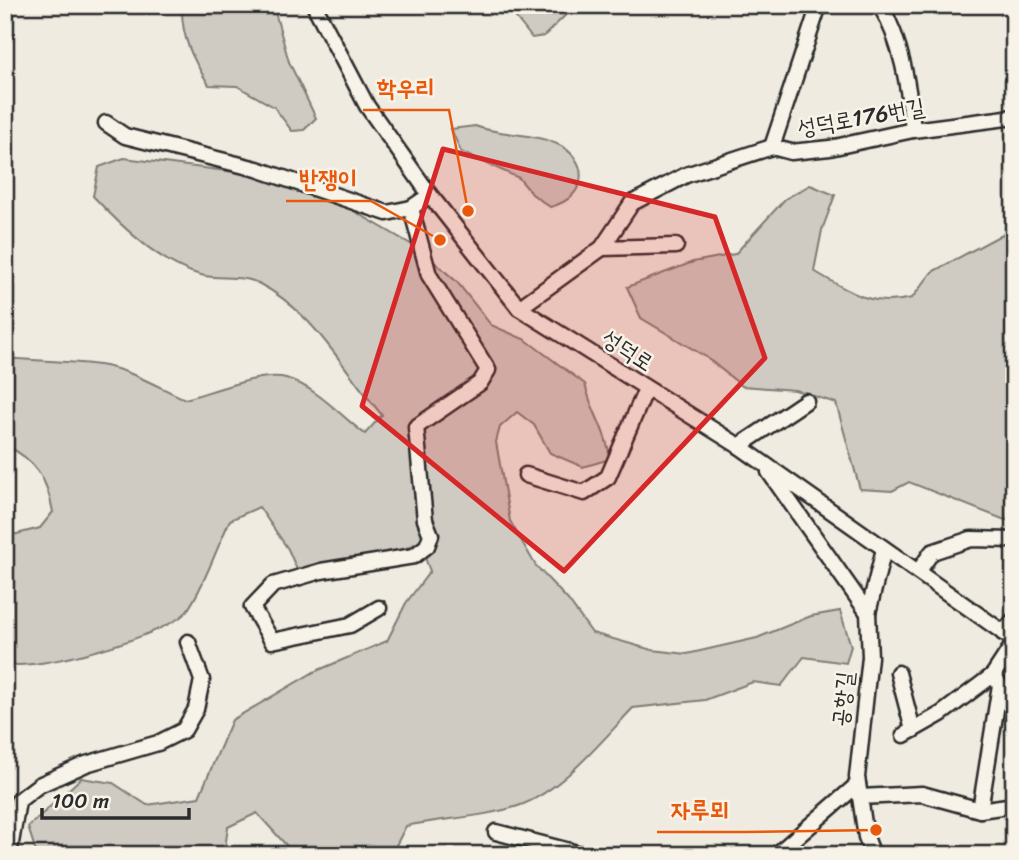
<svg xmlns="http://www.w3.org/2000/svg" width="1019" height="860" viewBox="0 0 1019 860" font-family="Sriracha,'Poor Story',sans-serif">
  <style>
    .green { fill: #cfcbc2; stroke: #7d7b76; stroke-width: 2 }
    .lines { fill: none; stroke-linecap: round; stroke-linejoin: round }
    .minor-casing { stroke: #2b2b2b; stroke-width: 19 }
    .minor { stroke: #f7f3e8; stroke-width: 14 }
    .marked { fill: #d62828; fill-opacity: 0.2; stroke: #d62828; stroke-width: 5; stroke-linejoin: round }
    .labels { text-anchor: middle; stroke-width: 5; stroke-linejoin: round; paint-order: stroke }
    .street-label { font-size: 23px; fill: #2b2b2b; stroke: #f7f3e8 }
    .leader { fill: none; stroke: #e8590c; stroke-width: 2.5 }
    .callout-dot { fill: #e8590c; stroke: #f7f3e8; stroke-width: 2.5 }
    .callout-label { font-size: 24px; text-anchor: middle; font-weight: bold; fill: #e8590c; stroke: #f7f3e8; stroke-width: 5; stroke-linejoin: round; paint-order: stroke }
  </style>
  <rect width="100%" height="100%" fill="#efebe0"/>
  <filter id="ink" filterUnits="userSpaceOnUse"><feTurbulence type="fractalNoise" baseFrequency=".0143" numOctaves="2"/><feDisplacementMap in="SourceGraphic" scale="14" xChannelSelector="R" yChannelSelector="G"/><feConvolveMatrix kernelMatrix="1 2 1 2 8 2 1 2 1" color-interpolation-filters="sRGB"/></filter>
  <g filter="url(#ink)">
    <g class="green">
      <path d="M182,5H273L289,62L316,118L304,130L292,131L274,107L237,86L209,85C192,58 181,37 182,5Z"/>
      <polygon points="506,5 576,5 544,36 532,38"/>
      <path d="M475,126C501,136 529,132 555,143C591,158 589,198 550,207L532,194L519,178L461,152L451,129Z"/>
      <path d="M124,158L282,178L338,202L421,250L457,282L491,325L526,340L585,384C591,411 607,431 610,459L583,467L550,453L534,425L517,412L500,427L496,442L510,521L536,566L568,600L592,633L652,650L687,654L757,638L811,616L840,611L851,646L846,663L804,657L781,686L753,682L705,700L633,708C603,739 560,793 518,806C481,818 444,818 406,826L391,855H295L257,813L228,827L224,855H37L28,827L81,778L113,783L147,805L199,797L232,720L314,672L387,641L406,603L430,571L419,542L390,556L298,572L288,549L259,507L230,520C219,543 201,593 186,612C169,634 32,674 5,663V537L40,528L53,512C47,478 36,460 5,445V358C36,361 68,361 99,365C129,369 158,387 185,399C209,393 263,371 286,378C317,388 340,415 365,434L382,415C342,369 314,311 258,283C243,275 221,279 205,276C163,267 121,226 93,196L99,167Z"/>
      <path d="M810,185L835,195L822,230L814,271C850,292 871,308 912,298L932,272L1014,228V518L1005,520L909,482L892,491L860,489L836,403L795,390L742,386L706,357L641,318L627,287L693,262L735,254L785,199Z"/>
    </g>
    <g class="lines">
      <defs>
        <g id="minor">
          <polyline points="314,5 367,106 430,195 519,308 739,446 1014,640"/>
          <path d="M880,5C902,41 909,89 913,130"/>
          <polyline points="106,123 125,136 257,169 387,213 411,208 430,195"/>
          <polyline points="772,147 819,5"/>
          <polyline points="602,248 676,246"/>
          <polyline points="519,308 602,248 632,203 686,175 772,147 791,152 830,148 913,130 1014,117"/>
          <polyline points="739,446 806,401"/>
          <polyline points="769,472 868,613"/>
          <polyline points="526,475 584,493 608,477 646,389"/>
          <polyline points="918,572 932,552 971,539 1014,540"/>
          <polyline points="379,608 350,625 272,641 252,607 273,585 321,571 414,556 427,546 431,535 425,520 416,427 480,383 488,370 429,275 411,208"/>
          <polyline points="1003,633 1014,620"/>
          <polyline points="898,673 913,730"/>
          <polyline points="904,735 941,714 993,675 1014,643"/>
          <polyline points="860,797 922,794 980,810 1014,805"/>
          <polyline points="980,810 1000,685 993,675"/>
          <polyline points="496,832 585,855"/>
          <polyline points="9,855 18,801 39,785 86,764 158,743 184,730 196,709 202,680 188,642"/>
          <polyline points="776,855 858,784"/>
          <polyline points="873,855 866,837 857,777 870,657 868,613 884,549"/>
        </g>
      </defs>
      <use href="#minor" class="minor-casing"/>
      <use href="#minor" class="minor"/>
    </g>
  </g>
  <path class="marked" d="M443,149L715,217L765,358L564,571L362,406Z"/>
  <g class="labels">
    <g class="street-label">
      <text transform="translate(861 117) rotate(-10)" y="8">성덕로176번길</text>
      <text transform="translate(628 350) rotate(33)" y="8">성덕로</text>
      <text transform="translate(842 699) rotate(-84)" y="8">공항길</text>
    </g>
  </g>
  <path class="leader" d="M468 211L449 110H363M440 240L371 201H286M876 830L743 832H657"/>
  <g class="callout-dot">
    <circle cx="468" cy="211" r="7"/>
    <circle cx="440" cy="240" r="7"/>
    <circle cx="876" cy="830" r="7"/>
  </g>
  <g class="callout-label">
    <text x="406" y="96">학우리</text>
    <text x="328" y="187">반쟁이</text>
    <text x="700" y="818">자루뫼</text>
  </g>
  <rect width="1019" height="860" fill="none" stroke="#f7f3e8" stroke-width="28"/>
  <rect x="14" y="14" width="991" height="832" fill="none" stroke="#2b2b2b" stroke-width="2.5" filter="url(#ink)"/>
  <path d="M42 808v10h147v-10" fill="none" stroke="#2b2b2b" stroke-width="3.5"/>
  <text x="52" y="808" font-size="21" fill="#2b2b2b" stroke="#f7f3e8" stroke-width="5" paint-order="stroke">100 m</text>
</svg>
